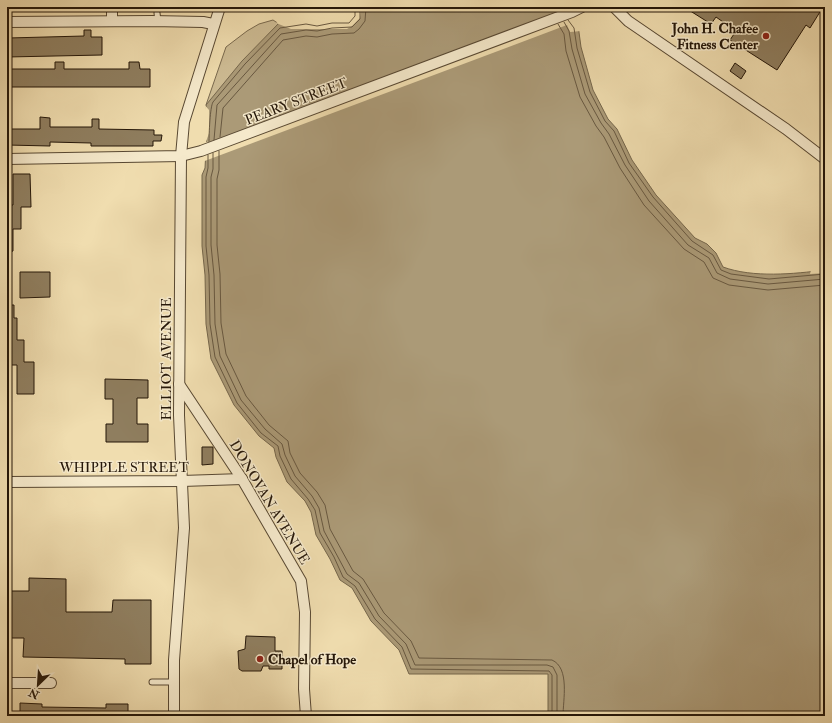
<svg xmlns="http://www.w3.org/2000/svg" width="832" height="723" viewBox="0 0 832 723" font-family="'IM FELL Double Pica',serif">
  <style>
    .green { fill: #cdbb93; stroke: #79694e }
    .water { fill: #ab9a77; stroke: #75664b }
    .pier { fill: #f0ddaf }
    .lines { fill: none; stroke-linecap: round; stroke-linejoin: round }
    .shore { stroke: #685840; stroke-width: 1 }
    .building { fill: #8f7e5f; stroke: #251709 }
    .lane-casing { stroke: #584832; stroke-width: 7 }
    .street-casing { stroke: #584832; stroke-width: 12 }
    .lane { stroke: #f5e9cb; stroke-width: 5 }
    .street { stroke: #f5e9cb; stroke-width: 10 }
    .poi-dot { fill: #8f2418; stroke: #f5e9cb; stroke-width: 1.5 }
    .labels { text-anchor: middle; stroke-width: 3; stroke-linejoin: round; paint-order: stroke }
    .poi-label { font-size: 14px; font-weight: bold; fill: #251709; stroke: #f5e9cb; text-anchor: end }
    .street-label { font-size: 14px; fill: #251709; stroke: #f5e9cb }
  </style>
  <rect width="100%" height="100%" fill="#f0ddaf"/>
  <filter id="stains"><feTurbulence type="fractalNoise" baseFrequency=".005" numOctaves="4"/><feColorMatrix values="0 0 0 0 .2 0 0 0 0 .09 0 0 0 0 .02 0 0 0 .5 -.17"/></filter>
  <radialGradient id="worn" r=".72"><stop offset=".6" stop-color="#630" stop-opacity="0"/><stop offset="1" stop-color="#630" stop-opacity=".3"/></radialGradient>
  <polygon class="green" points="273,20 282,26 209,133 206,105 226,47 247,31 259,24"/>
  <path class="water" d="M350,7H569L574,23L578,25L581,47L593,90L608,119L617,129L632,160L656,195L695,238L707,244L716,253L723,267C753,278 794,274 825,270V716H548V674H409L399,650L371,621L352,588L340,580L330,559L316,535L311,512L305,501L287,482L276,457L274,448L259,436L234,405L211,359L206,324L205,275L202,246V175L205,168L208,113L206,105L242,61L279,23L316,22L349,19L352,15Z"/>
  <g class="pier">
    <polygon points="260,7 286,7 285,9 268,10"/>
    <polygon points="348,7 360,7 361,12 360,18 352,26 347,29 291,29 276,23 279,21 284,22 306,18 316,20 331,17 348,17 350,14"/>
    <polygon points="564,7 570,7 575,21 580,24 581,31 570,32 567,25 202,162 206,113 205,105 209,110 209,133 206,142 212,141 556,13 564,9"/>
    <polygon points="825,268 825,273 810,274 811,270"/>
  </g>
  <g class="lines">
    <g class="shore">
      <polyline points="568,20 574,28 577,48 590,92 605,121 614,131 629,163 653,197 692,241 713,255 721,270 731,274 769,279 825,274"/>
      <polyline points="564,22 569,31 572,49 585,94 601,123 609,134 625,165 649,201 688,245 709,258 717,273 730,279 768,284 825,279"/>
      <polyline points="558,24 564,34 566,51 580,97 596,126 604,137 620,168 644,205 684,249 704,262 713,278 729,285 768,290 825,285"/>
      <polyline points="220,137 223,108 283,40 306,36 317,37 332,34 354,33 359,29 365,21 366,7"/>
      <polyline points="214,140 217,105 281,34 306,30 317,31 332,28 352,27 360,19 360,7"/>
      <path d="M209,142C209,134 210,107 213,102L245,64L280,28L306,24L317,26L332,23H349L355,16V7"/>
      <path d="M219,151V170L217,179V245L220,274L221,323L226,354L246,396L269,425L288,441L290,453L300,473L317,492L325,505L330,529L353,571L363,579L384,613L411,641L419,658L552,660C570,668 563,700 563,716"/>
      <polyline points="213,153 213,169 211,177 211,245 214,275 215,324 220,356 241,400 265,429 282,444 285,455 295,476 312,496 319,508 324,531 347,574 359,583 379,616 406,644 415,665 547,665 553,667 557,675 557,716"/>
      <polyline points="208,155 208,168 206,177 206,246 209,275 210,324 215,357 237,403 261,433 278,446 280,456 291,479 308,499 315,510 320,533 334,557 343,577 355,586 375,619 402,647 411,669 549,671 552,675 552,716"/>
    </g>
  </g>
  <g class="building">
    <rect x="182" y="7" width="15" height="3"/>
    <polygon points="684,7 823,7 810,28 806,25 777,70 730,40 736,31 716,17 711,24"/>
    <polygon points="84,30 91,30 91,37 102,37 102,55 7,57 7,31 8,38 84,36"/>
    <polygon points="55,62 64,62 64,69 129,69 129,62 139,62 140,69 150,69 150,87 7,87 7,69 55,69"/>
    <polygon points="735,63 746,71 741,79 730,71"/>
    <polygon points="40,117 50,118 50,127 92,127 92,119 99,119 99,129 154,130 154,135 162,135 161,141 153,141 153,146 91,146 91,143 50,142 50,146 7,145 7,129 40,129"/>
    <polygon points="13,174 30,174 31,207 21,207 21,229 13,229 13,251 10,252 10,264 7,264 7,205 13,205"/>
    <polygon points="20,272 50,272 50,297 20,298"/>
    <polygon points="7,296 11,296 11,305 14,305 14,318 17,318 17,340 24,340 24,362 34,362 34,394 17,394 17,365 7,365"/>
    <polygon points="105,379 148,380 148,398 137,398 137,424 148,424 148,442 106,442 106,424 113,424 113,399 105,399"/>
    <polygon points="202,447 213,447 213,464 202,465"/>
    <polygon points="29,578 66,579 66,612 112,612 113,600 151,600 151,664 125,664 125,659 23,657 24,638 7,638 7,591 29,591"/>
    <polygon points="246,636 275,637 275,651 282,651 282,669 269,669 269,666 263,666 261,671 242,671 239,669 238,651 245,649"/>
    <polygon points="20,703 42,704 42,707 106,708 106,704 128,704 128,716 20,716"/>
  </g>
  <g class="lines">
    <defs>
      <g id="lane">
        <polyline points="157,13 158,21"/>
        <polyline points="152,682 173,682"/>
      </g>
      <g id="street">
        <polyline points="112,7 112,21"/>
        <polyline points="614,7 628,21 786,129 825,159"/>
        <polyline points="7,22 152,21 203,22 213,24"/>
        <polyline points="7,159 181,156 201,151 572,12 582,7"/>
        <polyline points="179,384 242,479 301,581 305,612 304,689 306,716"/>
        <polyline points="7,482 182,481 242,479"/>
        <polyline points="7,683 51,683"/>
        <polyline points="174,716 174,660 184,528 179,415 181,156 184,122 220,7"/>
      </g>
    </defs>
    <use href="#lane" class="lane-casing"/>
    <use href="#street" class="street-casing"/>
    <use href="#lane" class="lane"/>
    <use href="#street" class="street"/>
  </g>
  <g class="poi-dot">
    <circle cx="766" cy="36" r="4"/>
    <circle cx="260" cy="659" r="4"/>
  </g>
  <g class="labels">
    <g class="poi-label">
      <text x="758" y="33">John H. Chafee<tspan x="758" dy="16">Fitness Center</tspan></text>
      <text x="268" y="664" text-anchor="start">Chapel of Hope</text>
    </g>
    <g class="street-label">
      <text transform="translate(296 101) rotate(-21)" y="5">PEARY STREET</text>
      <text transform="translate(166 359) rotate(-90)" y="5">ELLIOT AVENUE</text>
      <text x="124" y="472">WHIPPLE STREET</text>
      <text transform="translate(270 502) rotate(59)" y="5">DONOVAN AVENUE</text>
    </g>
  </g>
  <rect width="832" height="723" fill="none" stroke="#f0ddaf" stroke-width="24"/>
  <rect x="8" y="8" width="816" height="707" fill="none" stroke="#251709" stroke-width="2"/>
  <rect x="12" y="12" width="808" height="699" fill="none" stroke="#251709"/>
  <g transform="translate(38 685) rotate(205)" stroke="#f5e9cb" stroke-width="3" paint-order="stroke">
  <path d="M0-3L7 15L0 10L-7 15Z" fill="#251709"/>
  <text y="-6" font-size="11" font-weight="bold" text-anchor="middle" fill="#251709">N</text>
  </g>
  <rect width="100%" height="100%" filter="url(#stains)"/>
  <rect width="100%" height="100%" fill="url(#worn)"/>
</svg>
